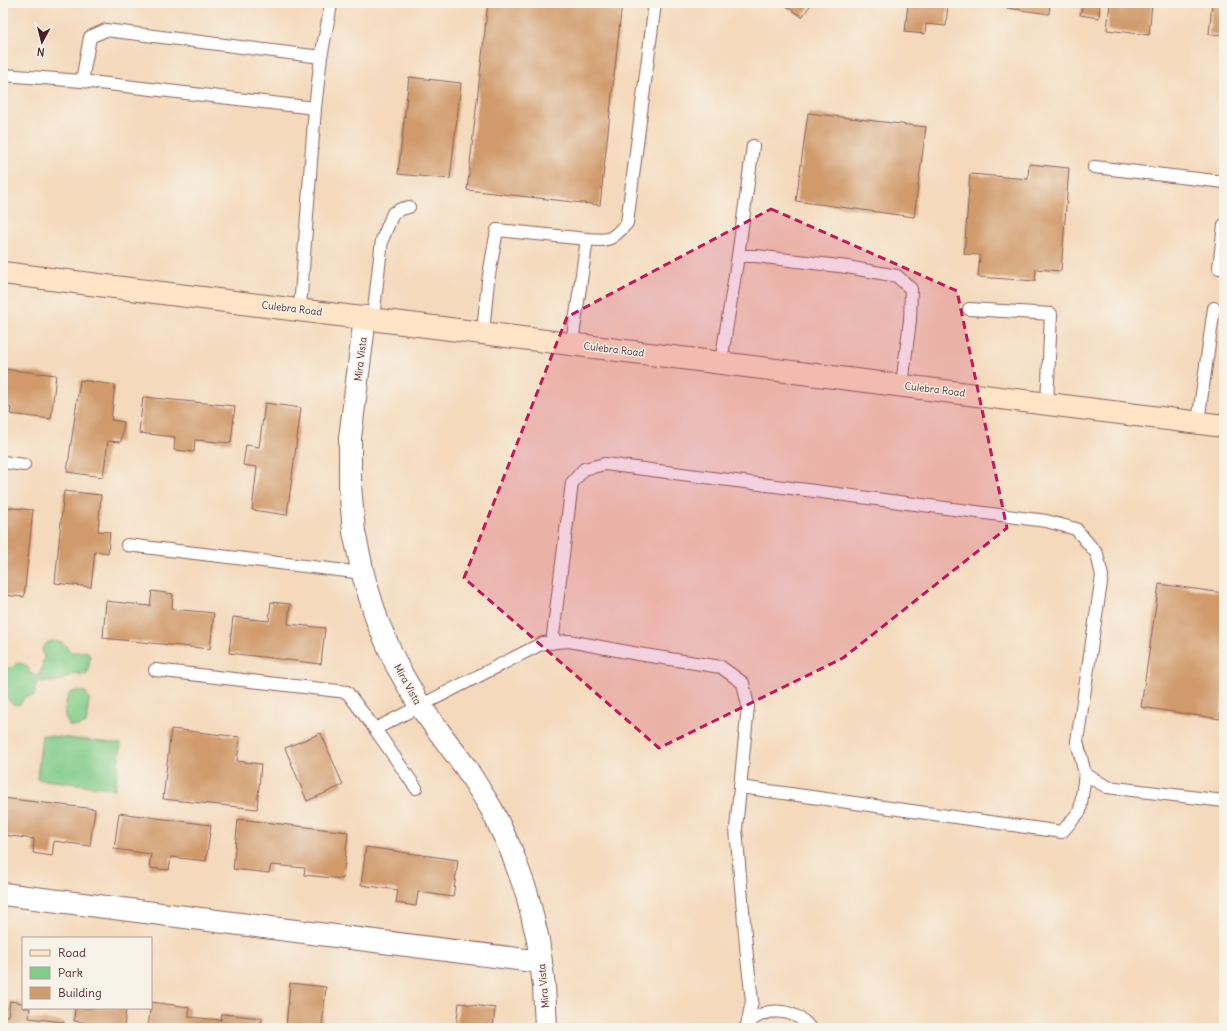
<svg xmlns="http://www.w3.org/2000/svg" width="1227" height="1031" viewBox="0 0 1227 1031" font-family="Delius,sans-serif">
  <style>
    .park { fill: #82cc89; stroke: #66765a }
    .building { fill: #d09a6b }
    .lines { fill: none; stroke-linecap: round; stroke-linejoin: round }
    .lane-casing { stroke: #86605d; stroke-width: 14 }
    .street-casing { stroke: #86605d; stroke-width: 24 }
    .secondary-casing { stroke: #86605d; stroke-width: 24 }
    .lane { stroke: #fff; stroke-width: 12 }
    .street { stroke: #fff; stroke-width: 22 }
    .secondary { stroke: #ffe4c6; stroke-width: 22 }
    .marked { fill: #c2185b; fill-opacity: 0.2; stroke: #c2185b; stroke-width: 3; stroke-dasharray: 8 5; stroke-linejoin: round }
    .labels { text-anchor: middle; stroke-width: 3; stroke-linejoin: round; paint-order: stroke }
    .street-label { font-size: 10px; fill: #4a1f2b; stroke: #f7f3e8 }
  </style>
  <rect width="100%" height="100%" fill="#f7f3e8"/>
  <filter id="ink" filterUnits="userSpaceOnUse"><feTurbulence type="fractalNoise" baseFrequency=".025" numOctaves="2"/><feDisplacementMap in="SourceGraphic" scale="8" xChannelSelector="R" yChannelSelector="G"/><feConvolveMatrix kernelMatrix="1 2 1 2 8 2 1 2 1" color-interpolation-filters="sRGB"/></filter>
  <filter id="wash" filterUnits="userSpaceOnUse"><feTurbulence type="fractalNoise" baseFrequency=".012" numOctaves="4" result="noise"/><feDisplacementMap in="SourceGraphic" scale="16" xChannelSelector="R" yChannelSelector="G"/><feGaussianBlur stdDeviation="0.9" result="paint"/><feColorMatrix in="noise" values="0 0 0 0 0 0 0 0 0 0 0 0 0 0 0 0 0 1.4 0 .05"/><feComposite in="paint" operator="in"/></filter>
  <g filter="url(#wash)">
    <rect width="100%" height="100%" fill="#f4d9bb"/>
    <g class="park">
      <path d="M51,641C55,641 61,642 64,644C68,647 67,650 71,652C77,653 82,650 88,652L90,657L88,672L84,675L74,673C62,682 51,683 37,681L34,696L24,697L22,702L18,705C10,704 8,702 7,694H3V669L4,668H12L17,663C25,663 29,666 30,674L40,675L44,658L42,649L48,642Z"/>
      <path d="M74,691L86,692L89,700L86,723L79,726H70C68,723 66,720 65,717C64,710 66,692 74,691Z"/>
      <polygon points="42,735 121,744 115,789 37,779"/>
    </g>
    <g id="blocks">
      <g class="building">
        <polygon points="488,3 622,3 600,205 467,190"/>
        <polygon points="782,3 812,3 802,17"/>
        <polygon points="908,3 948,3 946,26 926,24 925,34 905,32"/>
        <polygon points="1007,3 1050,3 1049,14 1007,8"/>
        <polygon points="1061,3 1100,3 1099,18 1080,15 1082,7"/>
        <polygon points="1110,3 1152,3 1149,35 1107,30"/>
        <polygon points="1212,3 1224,3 1224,35 1209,34"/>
        <polygon points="409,77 461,83 450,179 398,174"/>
        <polygon points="808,113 926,127 914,217 796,201"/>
        <polygon points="1029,164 1069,168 1061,271 1036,269 1035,281 978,277 980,255 964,254 970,174 1028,179"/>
        <polygon points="3,369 56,375 51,419 10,414 11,408 3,407"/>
        <polygon points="80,380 115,385 111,420 124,422 121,442 108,441 103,477 67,472"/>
        <polygon points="143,397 235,406 231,443 195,440 194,452 174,450 175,437 139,433"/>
        <polygon points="265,403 301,408 287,515 252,510 257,467 243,465 246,445 259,447"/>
        <polygon points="64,491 101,495 98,531 110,532 108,553 95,551 91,587 55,583"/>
        <polygon points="3,507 33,510 24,597 3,595"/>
        <polygon points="1159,584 1224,593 1224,691 1220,719 1141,707"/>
        <polygon points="152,591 173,594 172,609 214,613 210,649 103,638 106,601 150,606"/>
        <polygon points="271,602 290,604 288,624 325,628 321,664 229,653 233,617 269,621"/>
        <polygon points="171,729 240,737 237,761 261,764 257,809 163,799"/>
        <polygon points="321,733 343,785 307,801 285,748"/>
        <polygon points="3,798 95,809 90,846 54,841 52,856 33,853 34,839 3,835"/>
        <polygon points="119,813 211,825 206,861 171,857 169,870 149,868 151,854 114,849"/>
        <polygon points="238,819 348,832 343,879 304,875 305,868 271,865 269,873 233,869"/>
        <polygon points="366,847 458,860 453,897 418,892 416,906 396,903 398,890 361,885"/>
        <polygon points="290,983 326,987 322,1028 286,1028"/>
        <polygon points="10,1001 23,1003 23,1008 30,1008 29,1018 64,1022 64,1028 3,1028 3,1015 8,1016"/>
        <polygon points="151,1002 189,1007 189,1017 221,1020 222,1014 262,1018 261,1028 148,1028"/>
        <polygon points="459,1003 495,1008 493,1028 456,1028"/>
        <polygon points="75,1008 126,1008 124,1028 87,1028 88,1023 74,1021"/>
      </g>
    </g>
  </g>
  <g filter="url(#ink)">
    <use href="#blocks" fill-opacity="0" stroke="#86605d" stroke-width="1"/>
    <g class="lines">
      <defs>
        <g id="lane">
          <polyline points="3,75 82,81"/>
          <polyline points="315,108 82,81 90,37 106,30 321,57"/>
          <polyline points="1094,167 1224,182"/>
          <path d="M587,239C609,241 611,241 627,223L655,3"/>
          <polyline points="738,256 753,146"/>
          <polyline points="1219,268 1224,225"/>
          <polyline points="300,309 315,108 321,57 331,5 332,3"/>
          <polyline points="969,309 1051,314 1047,403"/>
          <polyline points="373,318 382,240 393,213 401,209 409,207"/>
          <polyline points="483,332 488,281 497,230 587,239 572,343"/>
          <polyline points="721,362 738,256 756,256 847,267 897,276 911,289 910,320 902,385"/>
          <polyline points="1198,422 1214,308"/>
          <polyline points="3,462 24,465"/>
          <polyline points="127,545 363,573"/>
          <polyline points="552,643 572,483 584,469 605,464 1046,521 1076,529 1097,554 1102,576 1077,741 1085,774 1107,787 1224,801"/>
          <polyline points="155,670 347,692 375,729 543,643 569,641 638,654 721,667 743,683 748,706 736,829 747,957 752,1001 747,1026"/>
          <polyline points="375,729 416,788"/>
          <polyline points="740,787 1062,832 1080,811 1085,774"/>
          <path d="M745,1028C761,1005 794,1007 810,1028"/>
        </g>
        <g id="street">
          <polyline points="365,317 350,438 350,485 354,532 364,578 378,623 397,666 420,706 466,768 491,808 511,850 527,894 538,940 544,986 546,1028"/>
          <polyline points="3,894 541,962"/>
        </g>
        <polyline id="secondary" points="3,273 1224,426"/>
      </defs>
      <use href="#lane" class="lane-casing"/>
      <use href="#street" class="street-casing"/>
      <use href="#secondary" class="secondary-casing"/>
      <use href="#lane" class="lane"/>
      <use href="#street" class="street"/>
      <use href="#secondary" class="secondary"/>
    </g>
  </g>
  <path class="marked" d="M771,209L957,291L1007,528L843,658L659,748L464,578L567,317Z"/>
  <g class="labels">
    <g class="street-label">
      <text transform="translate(292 308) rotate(7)" y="4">Culebra Road</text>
      <text transform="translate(614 349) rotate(7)" y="4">Culebra Road</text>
      <text transform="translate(360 359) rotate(-83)" y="4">Mira Vista</text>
      <text transform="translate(935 389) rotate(7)" y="4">Culebra Road</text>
      <text transform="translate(408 684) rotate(61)" y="4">Mira Vista</text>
      <text transform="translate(543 986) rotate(-95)" y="4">Mira Vista</text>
    </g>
  </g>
  <rect width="1227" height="1031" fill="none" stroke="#f7f3e8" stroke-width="16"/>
  <rect x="22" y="937" width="130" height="72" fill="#f7f3e8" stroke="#b29e9c"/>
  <rect x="30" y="950" width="20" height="6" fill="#ffe4c6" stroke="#b29e9c"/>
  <text x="58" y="957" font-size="12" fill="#4a1f2b">Road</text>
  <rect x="30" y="967" width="20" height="12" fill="#82cc89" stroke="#b29e9c"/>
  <text x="58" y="977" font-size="12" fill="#4a1f2b">Park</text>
  <rect x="30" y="987" width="20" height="12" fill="#d09a6b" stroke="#b29e9c"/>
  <text x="58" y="997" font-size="12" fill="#4a1f2b">Building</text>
  <g transform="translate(42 42) rotate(187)" stroke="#f7f3e8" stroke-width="3" paint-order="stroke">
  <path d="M0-3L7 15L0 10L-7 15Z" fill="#4a1f2b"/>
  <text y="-6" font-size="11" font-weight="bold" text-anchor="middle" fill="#4a1f2b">N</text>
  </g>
</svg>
